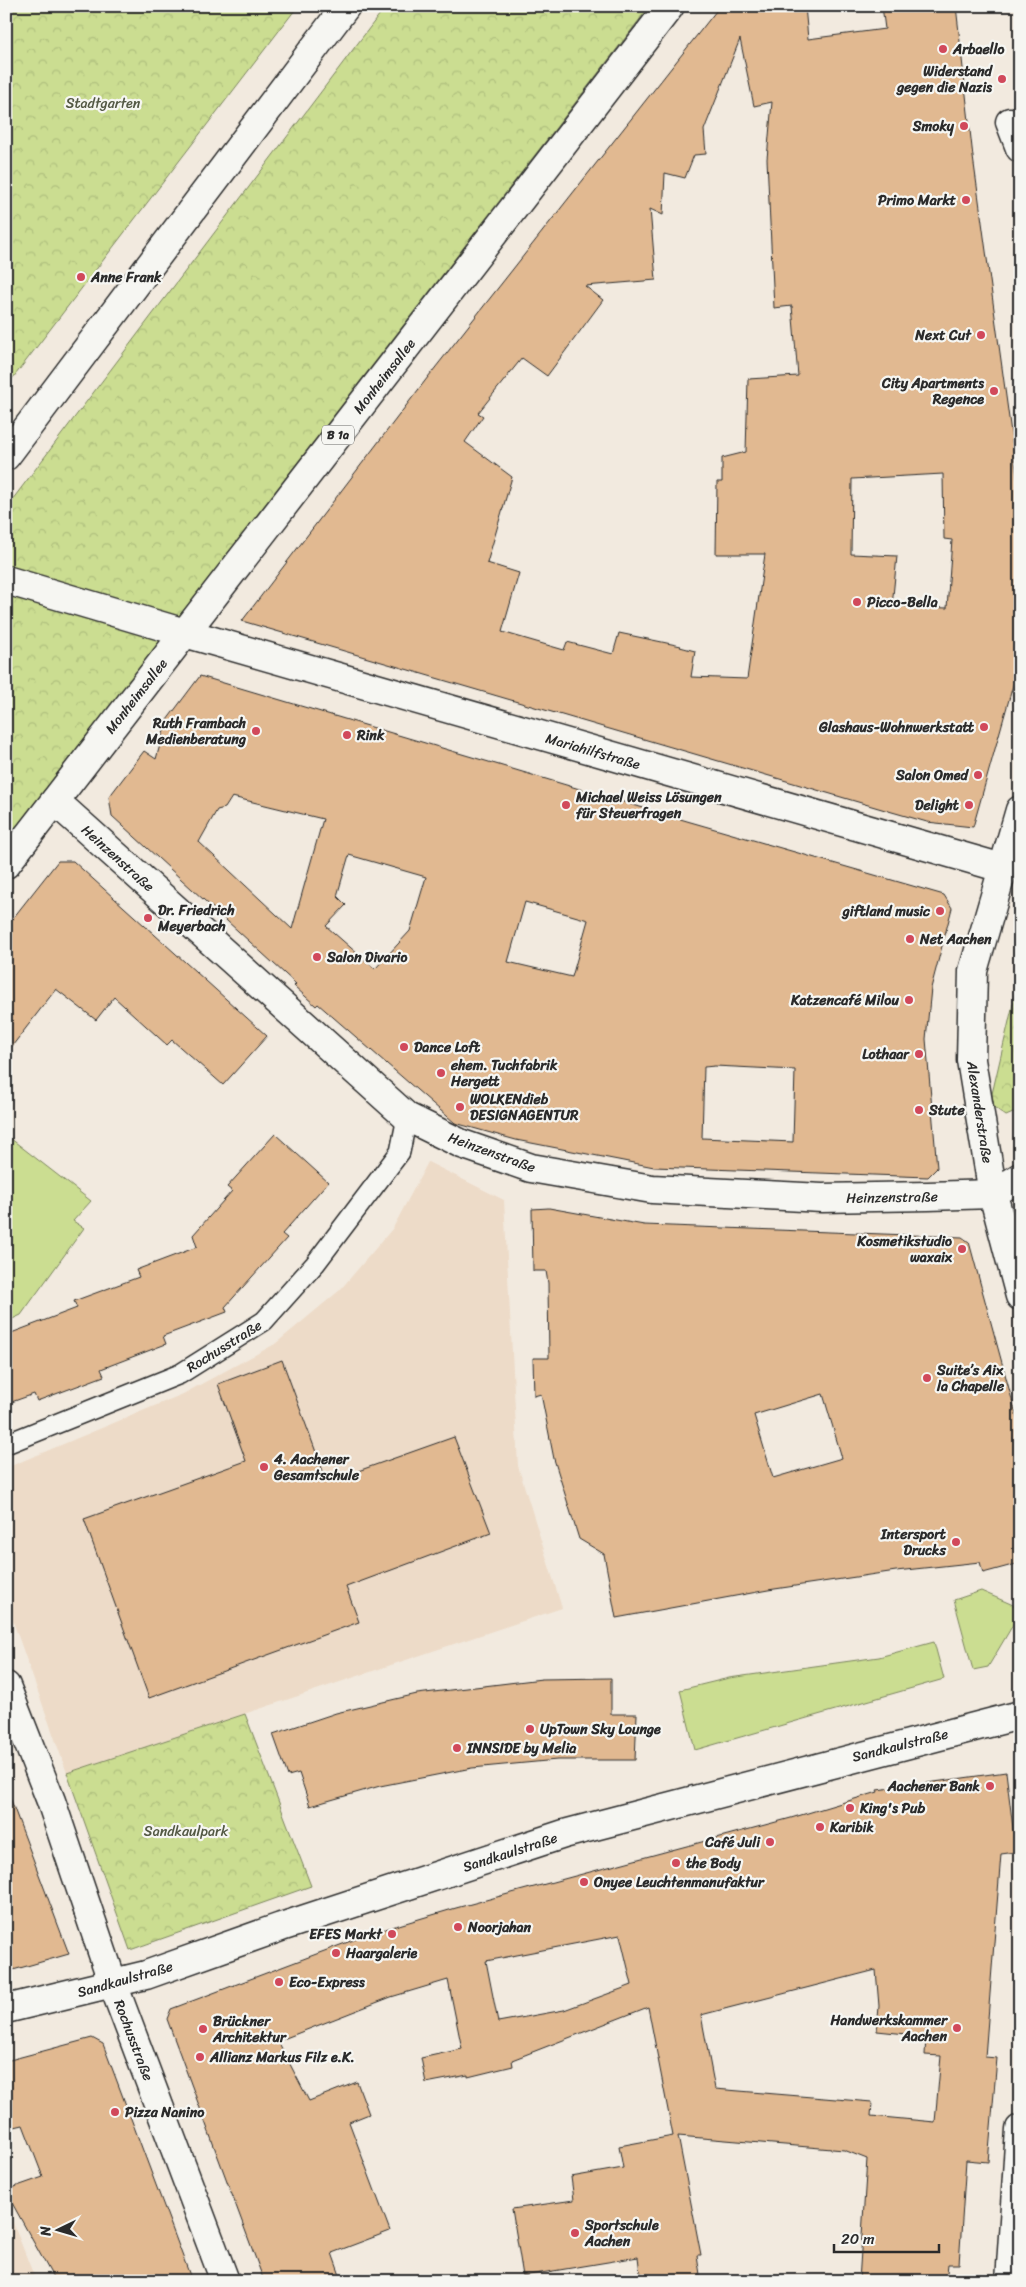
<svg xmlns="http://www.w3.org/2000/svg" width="1026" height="2287" viewBox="0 0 1026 2287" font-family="Sriracha,sans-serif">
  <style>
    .built { fill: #eddbc8 }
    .grass { fill: #cbdd91; stroke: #7b845e }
    .park { fill: url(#park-crowns); stroke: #7b845e }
    .building { fill: #e1b991; stroke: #2b2b2b; fill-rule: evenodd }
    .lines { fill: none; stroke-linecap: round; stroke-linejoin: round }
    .service-casing { stroke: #2b2b2b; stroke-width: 22 }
    .pedestrian-casing { stroke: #2b2b2b; stroke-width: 31 }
    .minor-casing { stroke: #2b2b2b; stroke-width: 31 }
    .tertiary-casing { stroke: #2b2b2b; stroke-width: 31 }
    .primary-casing { stroke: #2b2b2b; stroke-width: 31 }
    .service { stroke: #f6f6f2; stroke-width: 19 }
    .pedestrian { stroke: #f6f6f2; stroke-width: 28 }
    .minor { stroke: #f6f6f2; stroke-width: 28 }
    .tertiary { stroke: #f6f6f2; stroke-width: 28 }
    .primary { stroke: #f6f6f2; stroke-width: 28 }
    .poi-dot { fill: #d1495b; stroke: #f6f6f2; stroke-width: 2 }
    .labels { text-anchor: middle; stroke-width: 4.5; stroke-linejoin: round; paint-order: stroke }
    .shield { fill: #f6f6f2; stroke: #686867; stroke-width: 1 }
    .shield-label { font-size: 12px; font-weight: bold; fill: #2b2b2b }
    .poi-label { font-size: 14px; font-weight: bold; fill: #2b2b2b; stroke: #f6f6f2; text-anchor: start }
    .park-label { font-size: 14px; fill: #535844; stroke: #f6f6f2 }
    .street-label { font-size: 14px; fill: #2b2b2b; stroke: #f6f6f2 }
  </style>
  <defs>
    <pattern id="park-crowns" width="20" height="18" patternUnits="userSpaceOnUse" patternTransform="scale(1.25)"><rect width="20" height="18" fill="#cbdd91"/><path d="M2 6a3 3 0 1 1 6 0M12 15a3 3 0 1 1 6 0" fill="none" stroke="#aebe7d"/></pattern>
  </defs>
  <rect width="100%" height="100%" fill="#f2eadf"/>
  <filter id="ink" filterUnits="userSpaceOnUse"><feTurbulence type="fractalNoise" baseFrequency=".02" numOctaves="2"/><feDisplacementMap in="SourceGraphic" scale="10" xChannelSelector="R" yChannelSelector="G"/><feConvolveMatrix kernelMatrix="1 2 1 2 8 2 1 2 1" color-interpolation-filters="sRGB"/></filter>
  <g filter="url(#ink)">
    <g class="built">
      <polygon points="428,1162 504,1200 518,1466 562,1608 67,1773 6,1602 6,1468 183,1394 275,1344 340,1290 393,1228"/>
      <polygon points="6,2205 36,2281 6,2281"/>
    </g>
    <g class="grass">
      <polygon points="6,1135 91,1201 73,1221 84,1228 21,1315 6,1322"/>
      <polygon points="981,1591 1020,1608 1020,1613 988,1667 973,1670 954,1600"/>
      <polygon points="934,1642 944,1679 695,1750 680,1690 729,1678 879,1657"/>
    </g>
    <g class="park">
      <polygon points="6,6 298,6 6,387"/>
      <polygon points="386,6 650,6 6,840 6,508"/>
      <polygon points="1020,974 1020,1110 1006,1116 994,1107 992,1094"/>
      <polygon points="245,1714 311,1886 130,1950 67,1773"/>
    </g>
    <g class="building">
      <path d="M720,6H805L808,39L885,29L882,6H956L973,157L1020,498V633L1017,671L973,827L927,822L892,812L242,621L428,377ZM740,39L754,106L772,102L767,159L774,308L792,306L798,376L748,379L746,452L722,458V482H717L716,554H765L747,679L691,677L695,651L680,647L681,646L619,633L613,654L567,642L564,650L502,632L519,573L487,563L512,477L465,442L483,416L478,413L522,358L547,376L603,300L585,286L656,280L650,209L663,215L665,173L685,178L694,155L706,154L704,130ZM943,474L944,539L952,540L947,608L892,606L897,556L851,554L852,479Z"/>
      <path d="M200,676L687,821L944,895L952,908L931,988L926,1039L937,1168L928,1177L654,1167L516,1140L455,1123L318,1004L316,1006L294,986L296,984L112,816L109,797L144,751L156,759L167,720ZM232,797L323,819L292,929L199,842L217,810L225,808ZM349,855L426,877L410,931L375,969L326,926L346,905L337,896ZM525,902L588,920L572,977L508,962ZM715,1066L795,1070L793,1142L702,1138L704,1067Z"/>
      <polygon points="58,861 73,861 267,1036 223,1085 172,1040 167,1045 114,997 96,1020 56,989 6,1054 6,927"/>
      <polygon points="275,1134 328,1182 282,1234 287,1238 225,1307 227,1312 163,1336 166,1344 101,1369 104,1376 37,1401 34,1394 6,1404 6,1335 77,1308 74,1301 139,1277 136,1270 197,1247 193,1235 232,1191 227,1187"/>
      <path d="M549,1208L644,1225L962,1237L969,1242L1020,1429V1563L983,1573L980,1562L896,1571L768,1590L616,1618L604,1554L579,1539L554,1459L541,1394L534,1396L533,1358H549L548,1283L546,1271H533L532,1209ZM823,1394L842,1458L773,1478L754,1415Z"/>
      <polygon points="282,1360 327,1482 454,1437 491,1533 346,1587 359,1622 149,1698 84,1519 246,1461 218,1384"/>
      <polygon points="611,1678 611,1714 637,1714 635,1760 557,1760 472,1768 380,1786 310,1806 299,1773 288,1776 273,1734 336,1713 417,1694 542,1679"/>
      <path d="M1006,1772L1016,1852L1001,1854L985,2057L997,2058L988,2162L966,2160L959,2264H948L946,2281H859L867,2159L844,2150L678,2136L701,2255H697L701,2281H641L638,2257L523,2276L512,2209L574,2200L571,2177L623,2168L619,2146L673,2136L648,2007L512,2060L513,2066L468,2077V2075L426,2083L421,2058L462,2049L448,1980L391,1997L278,2041L309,2101L357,2082L369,2114L349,2122L390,2231L332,2253L342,2281H264L167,2019L171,2009L372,1933L456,1908L791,1818L878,1792L877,1790ZM620,1935L632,1985L564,2010L498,2022L486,1961ZM876,1970L879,2006L877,2031L926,2036L925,2055L941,2056L935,2122L871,2116L872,2102L715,2089L701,2015Z"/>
      <polygon points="9,1795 69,1954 6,1972 6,1796"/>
      <polygon points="92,2038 103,2044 192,2281 55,2281 6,2192 6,2190 43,2177 23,2125 6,2129 6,2061"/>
    </g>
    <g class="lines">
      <defs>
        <polyline id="service" points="6,1444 180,1374 264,1321 315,1264 400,1152 407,1117"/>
        <polyline id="pedestrian" points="1010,122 1020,148"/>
        <g id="minor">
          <polyline points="185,633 1002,868"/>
          <polyline points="55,801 407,1117 462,1144 531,1168 652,1189 822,1198 928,1196 993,1194 1020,1177"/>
          <polyline points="1020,810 973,971 971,1060 993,1194 1020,1296"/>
          <polyline points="6,1686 51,1801 113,1984 225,2281"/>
          <polyline points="1010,2281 1020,2129"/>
        </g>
        <polyline id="tertiary" points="6,2009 146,1975 281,1927 564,1834 1020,1715"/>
        <g id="primary">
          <polyline points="6,456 346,6"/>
          <polyline points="6,580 185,633"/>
          <polyline points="6,864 670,6"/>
        </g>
      </defs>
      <use href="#service" class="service-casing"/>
      <use href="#pedestrian" class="pedestrian-casing"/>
      <use href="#minor" class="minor-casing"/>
      <use href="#tertiary" class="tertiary-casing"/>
      <use href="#primary" class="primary-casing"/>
      <use href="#service" class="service"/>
      <use href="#pedestrian" class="pedestrian"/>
      <use href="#minor" class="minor"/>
      <use href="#tertiary" class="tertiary"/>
      <use href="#primary" class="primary"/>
    </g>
  </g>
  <g class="poi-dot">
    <circle cx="943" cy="49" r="5"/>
    <circle cx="1002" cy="79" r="5"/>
    <circle cx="964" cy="126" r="5"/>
    <circle cx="966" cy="200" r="5"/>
    <circle cx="81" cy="277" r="5"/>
    <circle cx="981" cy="335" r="5"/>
    <circle cx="994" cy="391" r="5"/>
    <circle cx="857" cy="602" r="5"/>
    <circle cx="984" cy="727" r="5"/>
    <circle cx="256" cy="731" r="5"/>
    <circle cx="347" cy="735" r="5"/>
    <circle cx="978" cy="775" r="5"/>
    <circle cx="566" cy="805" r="5"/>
    <circle cx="969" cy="805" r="5"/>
    <circle cx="940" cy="911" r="5"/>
    <circle cx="148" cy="918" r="5"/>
    <circle cx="910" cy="939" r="5"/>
    <circle cx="317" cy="957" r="5"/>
    <circle cx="909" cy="1000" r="5"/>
    <circle cx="404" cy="1047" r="5"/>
    <circle cx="919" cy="1054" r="5"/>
    <circle cx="441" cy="1073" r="5"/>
    <circle cx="460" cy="1107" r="5"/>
    <circle cx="919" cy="1110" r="5"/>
    <circle cx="962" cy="1249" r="5"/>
    <circle cx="927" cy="1378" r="5"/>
    <circle cx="264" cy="1467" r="5"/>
    <circle cx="956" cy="1542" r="5"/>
    <circle cx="530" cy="1729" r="5"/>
    <circle cx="457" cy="1748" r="5"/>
    <circle cx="990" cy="1786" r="5"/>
    <circle cx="850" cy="1808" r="5"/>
    <circle cx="820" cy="1827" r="5"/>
    <circle cx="770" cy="1842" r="5"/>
    <circle cx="676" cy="1863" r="5"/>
    <circle cx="584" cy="1882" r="5"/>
    <circle cx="458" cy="1927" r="5"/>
    <circle cx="392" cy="1934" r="5"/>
    <circle cx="336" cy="1953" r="5"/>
    <circle cx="279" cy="1982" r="5"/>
    <circle cx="957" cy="2028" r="5"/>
    <circle cx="203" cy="2029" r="5"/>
    <circle cx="200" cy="2057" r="5"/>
    <circle cx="115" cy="2112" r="5"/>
    <circle cx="575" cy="2233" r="5"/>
  </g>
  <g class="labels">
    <rect class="shield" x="322" y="425.5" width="32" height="19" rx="4"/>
    <g class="shield-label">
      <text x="338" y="439">B 1a</text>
    </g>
    <g class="poi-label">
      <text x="953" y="54">Arbaello</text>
      <text x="992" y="76" text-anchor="end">Widerstand<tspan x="992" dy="16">gegen die Nazis</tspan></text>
      <text x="954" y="131" text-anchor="end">Smoky</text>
      <text x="956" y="205" text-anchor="end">Primo Markt</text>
      <text x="91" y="282">Anne Frank</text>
      <text x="971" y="340" text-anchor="end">Next Cut</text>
      <text x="984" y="388" text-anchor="end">City Apartments<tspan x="984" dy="16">Regence</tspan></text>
      <text x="867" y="607">Picco-Bella</text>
      <text x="246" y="728" text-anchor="end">Ruth Frambach<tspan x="246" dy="16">Medienberatung</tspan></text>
      <text x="974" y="732" text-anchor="end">Glashaus-Wohnwerkstatt</text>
      <text x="357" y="740">Rink</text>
      <text x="968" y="780" text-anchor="end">Salon Omed</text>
      <text x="576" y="802">Michael Weiss Lösungen<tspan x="576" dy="16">für Steuerfragen</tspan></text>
      <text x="959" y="810" text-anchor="end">Delight</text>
      <text x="158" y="915">Dr. Friedrich<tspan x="158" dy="16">Meyerbach</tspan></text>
      <text x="930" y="916" text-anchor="end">giftland music</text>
      <text x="920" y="944">Net Aachen</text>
      <text x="327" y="962">Salon Divario</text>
      <text x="899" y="1005" text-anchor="end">Katzencafé Milou</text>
      <text x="414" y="1052">Dance Loft</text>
      <text x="909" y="1059" text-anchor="end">Lothaar</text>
      <text x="451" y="1070">ehem. Tuchfabrik<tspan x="451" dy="16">Hergett</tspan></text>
      <text x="470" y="1104">WOLKENdieb<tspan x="470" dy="16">DESIGNAGENTUR</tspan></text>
      <text x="929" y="1115">Stute</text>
      <text x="952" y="1246" text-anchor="end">Kosmetikstudio<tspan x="952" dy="16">waxaix</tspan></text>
      <text x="937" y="1375">Suite’s Aix<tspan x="937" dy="16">la Chapelle</tspan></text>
      <text x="274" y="1464">4. Aachener<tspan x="274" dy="16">Gesamtschule</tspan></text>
      <text x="946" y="1539" text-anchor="end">Intersport<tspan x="946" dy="16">Drucks</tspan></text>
      <text x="540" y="1734">UpTown Sky Lounge</text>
      <text x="467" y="1753">INNSIDE by Melia</text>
      <text x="980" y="1791" text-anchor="end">Aachener Bank</text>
      <text x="860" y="1813">King's Pub</text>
      <text x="830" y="1832">Karibik</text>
      <text x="760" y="1847" text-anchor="end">Café Juli</text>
      <text x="686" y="1868">the Body</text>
      <text x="594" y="1887">Onyee Leuchtenmanufaktur</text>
      <text x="468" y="1932">Noorjahan</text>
      <text x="382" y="1939" text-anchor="end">EFES Markt</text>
      <text x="346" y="1958">Haargalerie</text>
      <text x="289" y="1987">Eco-Express</text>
      <text x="947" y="2025" text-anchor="end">Handwerkskammer<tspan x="947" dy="16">Aachen</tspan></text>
      <text x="213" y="2026">Brückner<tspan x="213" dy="16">Architektur</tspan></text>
      <text x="210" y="2062">Allianz Markus Filz e.K.</text>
      <text x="125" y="2117">Pizza Nanino</text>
      <text x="585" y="2230">Sportschule<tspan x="585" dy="16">Aachen</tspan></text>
    </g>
    <g class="park-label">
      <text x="103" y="108">Stadtgarten</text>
      <text x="186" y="1836">Sandkaulpark</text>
    </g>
    <g class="street-label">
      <text transform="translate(384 376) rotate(-52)" y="5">Monheimsallee</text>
      <text transform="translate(136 696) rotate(-52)" y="5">Monheimsallee</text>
      <text transform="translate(593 751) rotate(16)" y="5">Mariahilfstraße</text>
      <text transform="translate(118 858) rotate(42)" y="5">Heinzenstraße</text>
      <text transform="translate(980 1112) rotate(81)" y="5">Alexanderstraße</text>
      <text transform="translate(492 1152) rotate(20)" y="5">Heinzenstraße</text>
      <text transform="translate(892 1197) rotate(-1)" y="5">Heinzenstraße</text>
      <text transform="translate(224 1346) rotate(-32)" y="5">Rochusstraße</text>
      <text transform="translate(900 1745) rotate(-14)" y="5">Sandkaulstraße</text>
      <text transform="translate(510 1852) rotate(-18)" y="5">Sandkaulstraße</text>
      <text transform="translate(125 1979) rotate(-16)" y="5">Sandkaulstraße</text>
      <text transform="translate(134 2040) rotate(69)" y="5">Rochusstraße</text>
    </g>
  </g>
  <rect width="1026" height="2287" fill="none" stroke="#f6f6f2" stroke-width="25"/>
  <rect x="12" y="12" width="1001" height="2262" fill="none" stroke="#2b2b2b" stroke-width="2" filter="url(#ink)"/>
  <g transform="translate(58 2230) rotate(265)" stroke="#f6f6f2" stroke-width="4" paint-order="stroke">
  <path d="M0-4L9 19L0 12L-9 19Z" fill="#2b2b2b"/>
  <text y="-8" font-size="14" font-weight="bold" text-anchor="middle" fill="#2b2b2b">N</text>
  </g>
  <path d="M834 2244v8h105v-8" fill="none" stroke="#2b2b2b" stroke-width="2.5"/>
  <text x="841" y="2244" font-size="15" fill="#2b2b2b" stroke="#f6f6f2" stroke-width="4" paint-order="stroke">20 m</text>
</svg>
